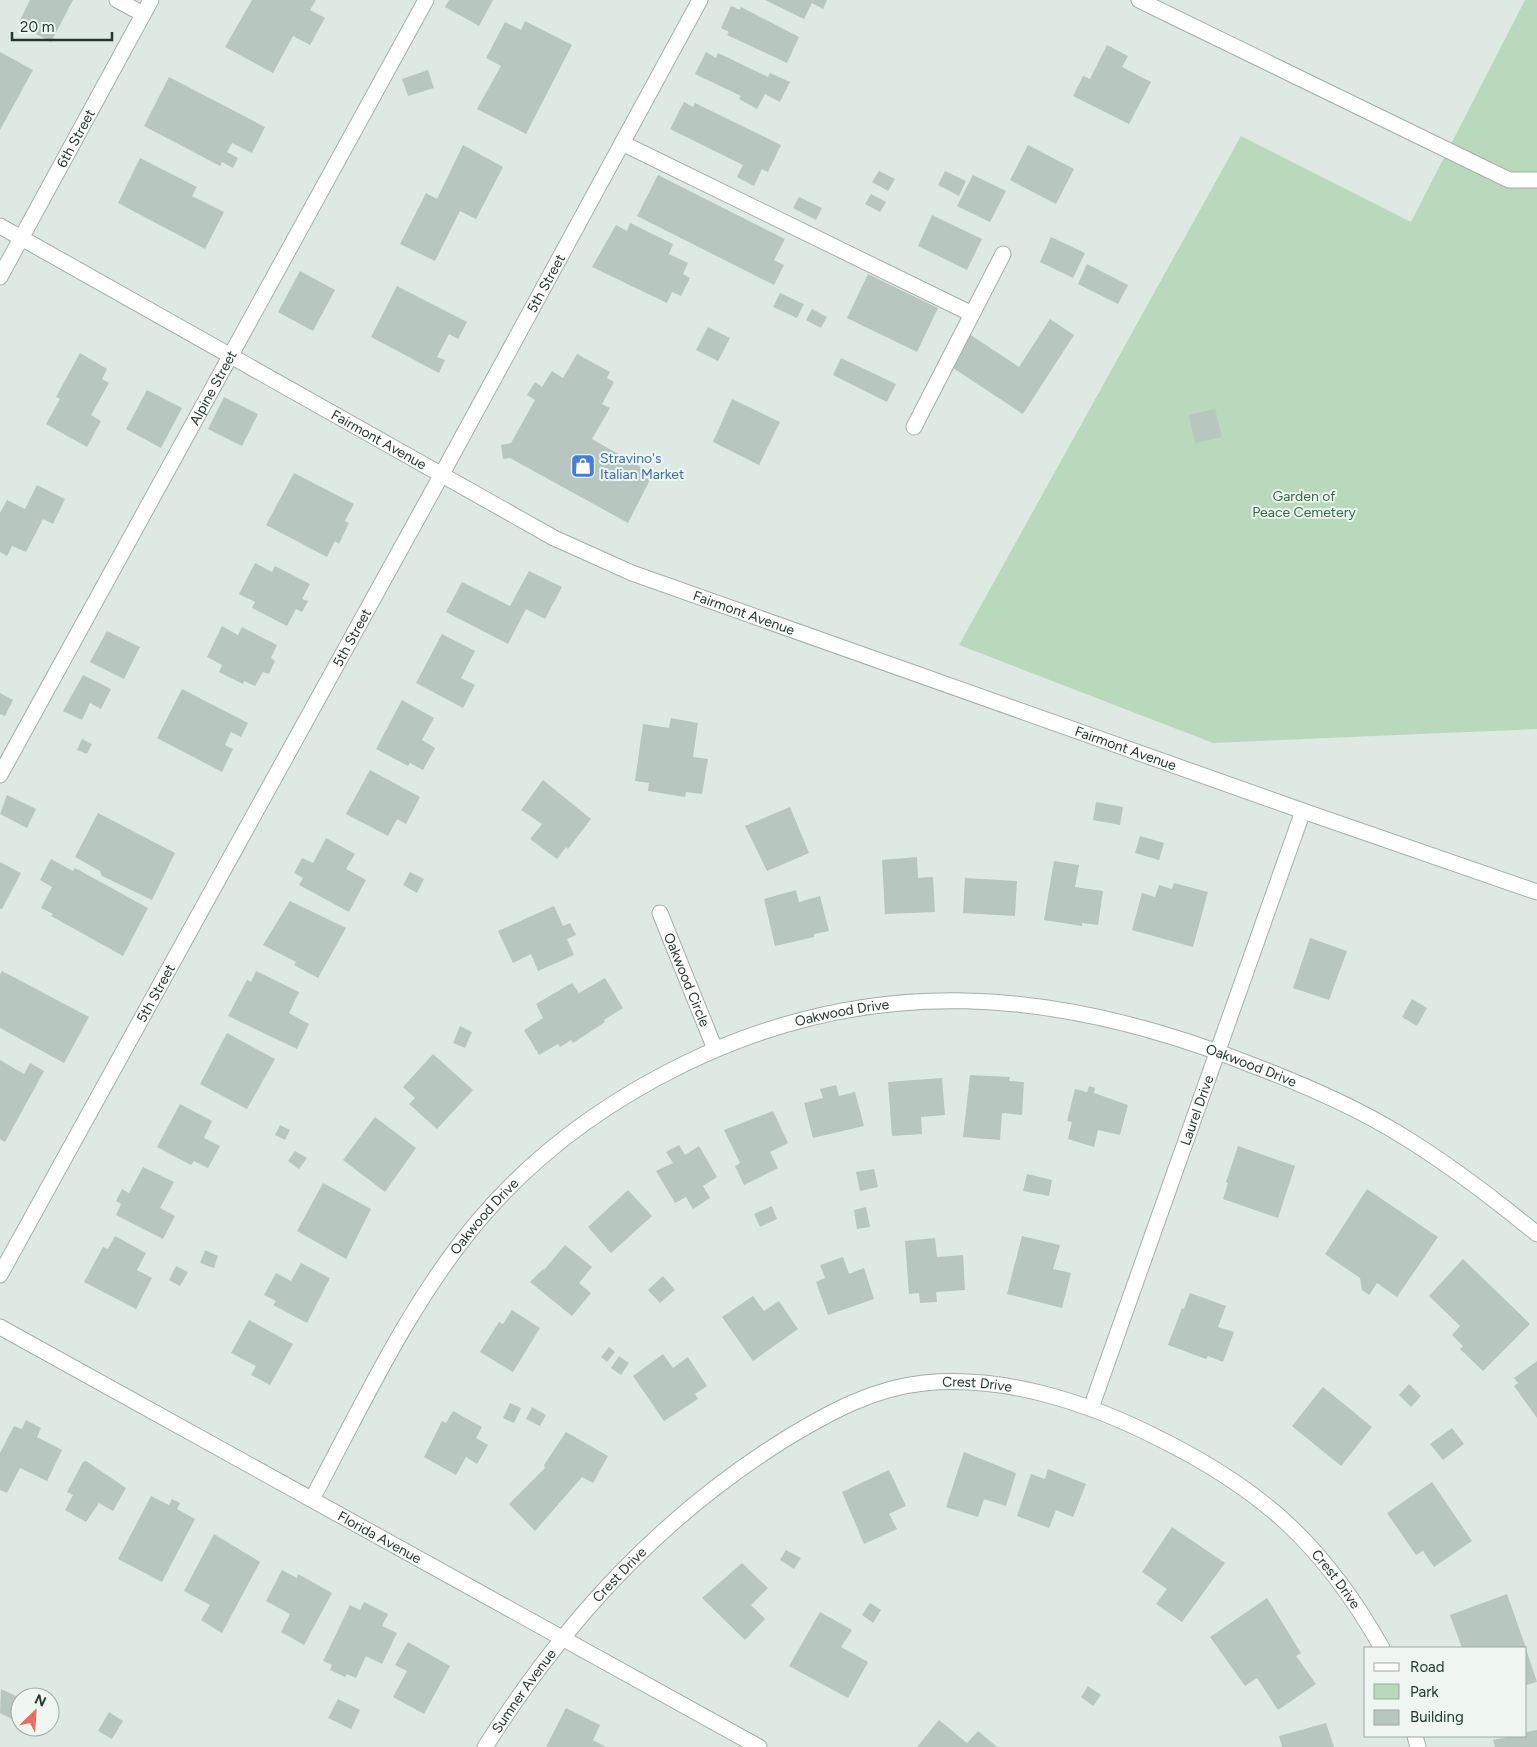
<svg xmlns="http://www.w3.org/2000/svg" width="1537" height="1747" viewBox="0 0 1537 1747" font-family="Figtree,sans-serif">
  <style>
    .green { fill: #b9d9bd }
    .building { fill: #b7c6bf }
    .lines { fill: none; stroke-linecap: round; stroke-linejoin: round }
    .minor-casing { stroke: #a2b0a9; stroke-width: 17 }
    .minor { stroke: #fff; stroke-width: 15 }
    .labels { text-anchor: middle; stroke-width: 4; stroke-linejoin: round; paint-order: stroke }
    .street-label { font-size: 14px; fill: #21382f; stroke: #eff6f1 }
    .shop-label { font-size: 14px; fill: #366cbe; stroke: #eff6f1; text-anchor: start }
    .park-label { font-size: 14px; fill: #2e6b3e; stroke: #eff6f1 }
  </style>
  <rect width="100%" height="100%" fill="#dfe9e3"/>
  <polygon class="green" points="1525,0 1537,0 1537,729 1213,743 959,645 1241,136 1411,222"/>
  <g class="building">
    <polygon points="30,0 73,0 51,42 18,24"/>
    <polygon points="252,0 316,0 310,10 325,18 310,45 293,36 273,73 225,47"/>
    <polygon points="449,0 493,0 479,26 445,7"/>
    <polygon points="765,0 827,0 823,9 812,3 804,19"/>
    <polygon points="731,6 740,10 741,7 799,37 787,63 727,35 729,32 721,28"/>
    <polygon points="525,21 572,45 526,134 477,109 501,66 486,58 505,22 521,30"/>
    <polygon points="1107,45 1128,56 1122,67 1151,82 1129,124 1073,96 1083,76 1090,79"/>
    <polygon points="0,52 33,70 0,130"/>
    <polygon points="706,52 716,58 718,53 768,77 770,73 790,82 780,102 765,94 757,109 739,99 741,96 695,74"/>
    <polygon points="428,70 434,88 408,96 402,79"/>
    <polygon points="169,77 265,127 252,153 232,143 227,152 238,158 233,168 222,162 220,166 144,126"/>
    <polygon points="684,102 693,107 695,103 781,145 768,172 762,169 754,186 737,177 743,165 670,129"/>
    <polygon points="463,145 503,167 476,219 460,211 435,261 400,244 426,193 437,199"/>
    <polygon points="1028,145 1074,169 1056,204 1010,180"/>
    <polygon points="140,158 197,187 192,196 224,212 205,249 118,203"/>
    <polygon points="879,171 895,179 888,191 872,182"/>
    <polygon points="945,171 966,181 959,196 938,185"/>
    <polygon points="658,175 785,239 774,260 784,265 774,285 637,216"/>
    <polygon points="973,175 1006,191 990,222 957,206"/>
    <polygon points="871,194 886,202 880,212 865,204"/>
    <polygon points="799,197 822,208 816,220 793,208"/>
    <polygon points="932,215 982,239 967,270 918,246"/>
    <polygon points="630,223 673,244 669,254 688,263 683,274 690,278 681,296 672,292 667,303 592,267 616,225 627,231"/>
    <polygon points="1051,237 1085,253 1073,278 1040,262"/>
    <polygon points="1087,264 1128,285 1118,304 1078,284"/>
    <polygon points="300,271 335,290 313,331 278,312"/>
    <polygon points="868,274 938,308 917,352 847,318"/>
    <polygon points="397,286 467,322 458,339 449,334 437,357 445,360 439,373 371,337"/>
    <polygon points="780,293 804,304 797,318 773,307"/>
    <polygon points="812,309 827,317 821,328 806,320"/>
    <polygon points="1050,319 1074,335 1023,414 950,366 969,334 1019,367"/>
    <polygon points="708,327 730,338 718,361 696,350"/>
    <polygon points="80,353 107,369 102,379 109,383 91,415 101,421 87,447 46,424 60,399 56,397"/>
    <polygon points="577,354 610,372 607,378 614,382 602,404 610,408 592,439 653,474 628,523 510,458 503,459 501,445 511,443 535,400 527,395 535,382 542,387 552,371 563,378"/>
    <polygon points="841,358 896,384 887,402 833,375"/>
    <polygon points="147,390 182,408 161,448 126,429"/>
    <polygon points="224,397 258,414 242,446 208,429"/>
    <polygon points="732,399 780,422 759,465 713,442"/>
    <polygon points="1215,409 1222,437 1195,443 1189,415"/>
    <polygon points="294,473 354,504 345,521 349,523 339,544 335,541 327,557 266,525"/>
    <polygon points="37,485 65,499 53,524 43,519 26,552 12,546 7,556 0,552 0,513 7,500 25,509"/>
    <polygon points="255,563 272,572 275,566 310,584 302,599 308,601 302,612 296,609 287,626 252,608 255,602 239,594"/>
    <polygon points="529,571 562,587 545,619 526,609 508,644 446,612 462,582 510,606"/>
    <polygon points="222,626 238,635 242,627 277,645 271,658 275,661 269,674 263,672 255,686 244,681 243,684 219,672 222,665 207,657"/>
    <polygon points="107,631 140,647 124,679 90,662"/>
    <polygon points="442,634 475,651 461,678 475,685 463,708 416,683"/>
    <polygon points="83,675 111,689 101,709 90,703 82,720 63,711"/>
    <polygon points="182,689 248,723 241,737 231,732 225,745 233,749 222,772 157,738"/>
    <polygon points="0,693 13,700 5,716 0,714"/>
    <polygon points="402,700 434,718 422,740 435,748 423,770 410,763 408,766 376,749"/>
    <polygon points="671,718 698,723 693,757 708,759 702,794 686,792 685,797 648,791 649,783 635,781 643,724 669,728"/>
    <polygon points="82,739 92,744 87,754 77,750"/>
    <polygon points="370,770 420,797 406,824 397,819 388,836 346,814"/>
    <polygon points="543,780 591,819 568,849 566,847 557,859 530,839 542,824 521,810"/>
    <polygon points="7,795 36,809 27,828 0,814"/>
    <polygon points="1096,802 1123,807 1120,825 1093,820"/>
    <polygon points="790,807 809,853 767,871 745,826"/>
    <polygon points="98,813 175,853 152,900 102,876 100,871 75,857"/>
    <polygon points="1140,836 1164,843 1159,860 1135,853"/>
    <polygon points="326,838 355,854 346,869 366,880 349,912 299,885 303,878 294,873 302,858 313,863"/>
    <polygon points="917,857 918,878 933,877 935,912 885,914 882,860"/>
    <polygon points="51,859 73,871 75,868 148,908 123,956 51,916 53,914 41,908 52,887 40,880"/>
    <polygon points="1054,861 1079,865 1075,887 1103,891 1098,925 1082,923 1082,926 1044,920"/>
    <polygon points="0,862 21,873 2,909 0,909"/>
    <polygon points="410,872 424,879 417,893 403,885"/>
    <polygon points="965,878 1017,881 1015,916 963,913"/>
    <polygon points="1174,883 1208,892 1193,947 1132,930 1142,893 1155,897 1159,885 1172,889"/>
    <polygon points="796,890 799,902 820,896 829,931 814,934 814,937 775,946 764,899"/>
    <polygon points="290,901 346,928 318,978 294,965 296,962 263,945"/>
    <polygon points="554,906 563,926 570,923 576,935 567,939 574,955 538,971 531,954 513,963 498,931"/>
    <polygon points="1310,938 1347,951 1329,1000 1293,988"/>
    <polygon points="2,971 89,1017 64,1063 0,1028 0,975"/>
    <polygon points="256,971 299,992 289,1013 309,1024 297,1049 228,1016 247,980 251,982"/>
    <polygon points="605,978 623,1008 604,1020 605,1022 573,1043 571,1040 560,1047 558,1044 539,1055 524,1030 543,1018 536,1004 572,983 579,993"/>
    <polygon points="1412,999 1427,1008 1417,1026 1402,1017"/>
    <polygon points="460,1026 472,1032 465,1048 453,1043"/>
    <polygon points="227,1033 275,1059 247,1109 200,1084"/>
    <polygon points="433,1054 473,1090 437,1129 409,1104 415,1098 403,1087"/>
    <polygon points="0,1060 24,1074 30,1063 44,1071 5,1142 0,1139"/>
    <polygon points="970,1075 1010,1077 1009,1081 1024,1082 1022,1115 1002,1113 1000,1140 963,1137"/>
    <polygon points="942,1078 945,1115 921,1117 922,1134 892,1136 888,1082"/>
    <polygon points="836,1085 839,1096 855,1092 864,1126 813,1138 804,1103 823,1098 820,1089"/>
    <polygon points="1089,1086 1095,1088 1094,1093 1128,1105 1120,1135 1098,1130 1094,1147 1068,1139 1072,1122 1067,1121 1075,1089 1087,1092"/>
    <polygon points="180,1104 212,1121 204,1138 220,1146 208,1168 194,1161 191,1165 157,1147"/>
    <polygon points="773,1111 788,1143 770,1152 778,1168 744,1185 735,1166 740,1163 724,1130"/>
    <polygon points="375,1117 416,1148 385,1192 343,1160"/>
    <polygon points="280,1125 290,1130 285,1140 275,1135"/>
    <polygon points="679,1145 685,1155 699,1146 717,1177 703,1186 710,1198 693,1209 686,1197 675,1203 656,1171 673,1163 666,1152"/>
    <polygon points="1238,1146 1295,1166 1278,1218 1223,1199 1228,1183 1226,1182"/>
    <polygon points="295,1151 307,1158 299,1169 288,1161"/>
    <polygon points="143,1167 174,1182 160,1208 175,1216 163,1239 116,1215 121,1204 116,1201 122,1189 129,1193"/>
    <polygon points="874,1169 878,1187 860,1191 856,1172"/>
    <polygon points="1027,1174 1052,1180 1049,1196 1023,1191"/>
    <polygon points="323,1183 371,1209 346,1259 297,1231"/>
    <polygon points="1367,1189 1438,1237 1397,1297 1377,1283 1369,1295 1362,1290 1360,1278 1325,1254"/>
    <polygon points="628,1190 652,1216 611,1253 588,1227"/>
    <polygon points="772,1206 777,1219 760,1227 754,1214"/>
    <polygon points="866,1207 870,1227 857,1229 854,1210"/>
    <polygon points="115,1236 146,1253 137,1270 152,1278 136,1309 84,1282 103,1247 108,1249"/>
    <polygon points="1022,1236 1060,1245 1053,1269 1071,1273 1062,1308 1007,1294"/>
    <polygon points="935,1238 937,1257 963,1255 965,1290 936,1292 937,1302 920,1303 919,1293 909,1294 905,1241"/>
    <polygon points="565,1245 592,1267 579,1283 591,1293 572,1316 530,1282 543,1269 544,1270"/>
    <polygon points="205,1250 218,1256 214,1268 200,1263"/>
    <polygon points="843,1257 849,1274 864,1268 874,1299 828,1315 816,1282 825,1278 820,1265"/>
    <polygon points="1463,1259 1530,1324 1483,1371 1460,1349 1463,1346 1452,1335 1460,1326 1429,1296"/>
    <polygon points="301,1263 330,1278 307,1323 273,1305 276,1301 264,1295 276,1273 291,1281"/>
    <polygon points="176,1266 188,1272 180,1286 169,1280"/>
    <polygon points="663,1276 675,1290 660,1303 648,1290"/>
    <polygon points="1190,1293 1226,1306 1218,1327 1234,1332 1223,1362 1208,1356 1206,1359 1168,1345 1182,1308 1184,1309"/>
    <polygon points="753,1296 764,1311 779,1301 798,1329 753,1361 722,1317"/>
    <polygon points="512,1310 540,1328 513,1372 480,1352 499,1322 503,1324"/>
    <polygon points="249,1320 293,1344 270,1385 251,1375 256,1366 231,1353"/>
    <polygon points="609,1347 615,1352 607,1362 601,1357"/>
    <polygon points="663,1354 673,1368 688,1357 707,1386 695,1394 698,1399 664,1421 633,1376"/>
    <polygon points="619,1356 629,1363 621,1375 611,1368"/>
    <polygon points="1537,1361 1537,1418 1514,1386 1518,1383 1514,1378"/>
    <polygon points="1409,1384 1421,1396 1411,1407 1399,1395"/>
    <polygon points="1323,1387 1372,1427 1341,1466 1292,1426"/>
    <polygon points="510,1403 521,1408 514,1423 503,1418"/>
    <polygon points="532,1407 546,1415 540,1426 526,1419"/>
    <polygon points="453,1411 482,1427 476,1438 488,1445 477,1464 466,1457 456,1475 424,1457 442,1421 446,1423"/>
    <polygon points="26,1420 41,1428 37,1437 62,1450 47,1481 20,1468 7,1493 0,1490 0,1453 14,1426 22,1429"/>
    <polygon points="1452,1428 1464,1444 1443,1460 1430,1444"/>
    <polygon points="566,1432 608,1456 593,1483 582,1477 535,1531 509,1504 545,1468 544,1465"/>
    <polygon points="964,1452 1016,1473 1006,1506 984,1499 978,1517 946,1507"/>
    <polygon points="86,1461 126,1488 113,1511 99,1503 86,1522 65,1510 73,1495 67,1492 83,1462"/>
    <polygon points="1048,1469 1086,1484 1073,1517 1056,1510 1049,1528 1017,1516 1031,1474 1045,1479"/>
    <polygon points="889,1470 906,1506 889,1514 897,1529 864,1544 842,1492"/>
    <polygon points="1432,1482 1472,1541 1434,1567 1423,1551 1416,1555 1387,1513"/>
    <polygon points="151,1496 169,1505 172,1499 180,1503 177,1509 195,1519 162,1582 118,1559"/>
    <polygon points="1172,1527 1225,1563 1182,1622 1156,1604 1167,1589 1142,1572"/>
    <polygon points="214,1534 260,1562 222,1633 201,1620 210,1605 184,1591"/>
    <polygon points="786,1550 801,1558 794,1569 780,1560"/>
    <polygon points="742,1563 768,1588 751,1605 765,1619 745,1640 702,1598"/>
    <polygon points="282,1570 297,1578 298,1574 332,1593 304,1645 281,1632 290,1614 266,1601"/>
    <polygon points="1507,1594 1526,1648 1462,1648 1450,1615"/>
    <polygon points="1267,1598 1301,1653 1296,1656 1316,1684 1278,1710 1257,1678 1245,1686 1210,1637"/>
    <polygon points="364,1602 388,1614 382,1626 397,1633 382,1664 366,1656 356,1678 347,1674 345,1677 330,1670 332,1665 323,1661 350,1605 360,1610"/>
    <polygon points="870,1603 881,1610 873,1623 862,1615"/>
    <polygon points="820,1612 852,1630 841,1647 868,1662 848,1698 789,1666"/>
    <polygon points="408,1642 450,1666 424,1714 393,1697 407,1671 395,1665"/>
    <polygon points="1526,1649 1537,1682 1526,1685"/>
    <polygon points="1088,1686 1101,1695 1093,1706 1081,1697"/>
    <polygon points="1,1689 20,1698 20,1723 0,1713"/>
    <polygon points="338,1699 360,1710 351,1729 328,1718"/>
    <polygon points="566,1708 600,1725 593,1740 606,1747 546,1747"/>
    <polygon points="109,1712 123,1721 112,1739 98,1731"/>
    <polygon points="939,1720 967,1743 978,1731 997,1747 917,1747"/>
    <polygon points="1326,1723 1334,1747 1282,1747 1279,1736"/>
    <polygon points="1537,1730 1537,1747 1495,1747 1493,1740 1512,1736 1526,1736 1526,1732"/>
  </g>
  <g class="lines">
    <defs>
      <g id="minor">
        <polyline points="117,0 143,14"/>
        <polyline points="1139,0 1509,180 1537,180"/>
        <polyline points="622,143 972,314"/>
        <path id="s1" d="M0,226L554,538L632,573L1303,811L1537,892"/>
        <path id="s2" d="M0,277L151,0"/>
        <polyline points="914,427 1003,254"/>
        <path id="s3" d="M0,775L426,0"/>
        <path id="s4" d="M660,913L715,1049"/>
        <path id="s5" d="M0,1275L442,474L700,0"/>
        <path id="s6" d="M0,1327L759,1747"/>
        <path id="s7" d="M1091,1408L1303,811"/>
        <path id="s8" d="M312,1499C363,1404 409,1303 479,1220C534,1155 605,1103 682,1065C873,971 1058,988 1252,1065C1302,1084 1351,1105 1396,1132C1446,1162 1492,1197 1537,1234"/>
        <polyline points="1415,1736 1418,1747"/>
        <path id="s9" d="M485,1747C565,1621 660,1517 787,1438C830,1412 874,1388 924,1383C1003,1375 1087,1402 1156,1437C1262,1489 1324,1545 1382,1648"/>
      </g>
    </defs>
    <use href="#minor" class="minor-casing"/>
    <use href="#minor" class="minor"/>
  </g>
  <defs>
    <symbol id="shop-square" viewBox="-11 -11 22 22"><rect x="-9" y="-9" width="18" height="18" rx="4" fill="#3f7fe0" stroke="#eff6f1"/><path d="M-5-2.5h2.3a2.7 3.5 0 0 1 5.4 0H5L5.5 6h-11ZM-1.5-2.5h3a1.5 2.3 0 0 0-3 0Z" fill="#fff"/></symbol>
  </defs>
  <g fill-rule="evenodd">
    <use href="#shop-square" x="569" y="452" width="28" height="28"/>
  </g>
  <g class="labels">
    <g class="street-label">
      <text dy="5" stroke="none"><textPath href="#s2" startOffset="158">6th Street</textPath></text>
      <text dy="5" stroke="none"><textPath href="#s5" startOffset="1132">5th Street</textPath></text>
      <text dy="5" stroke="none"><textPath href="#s3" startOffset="442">Alpine Street</textPath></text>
      <text dy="5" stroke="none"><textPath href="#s1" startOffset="435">Fairmont Avenue</textPath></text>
      <text dy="5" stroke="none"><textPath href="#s1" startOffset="840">Fairmont Avenue</textPath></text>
      <text dy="5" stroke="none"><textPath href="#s5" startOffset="728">5th Street</textPath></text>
      <text dy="5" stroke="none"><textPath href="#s1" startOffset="1245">Fairmont Avenue</textPath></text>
      <text dy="5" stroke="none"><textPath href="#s4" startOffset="72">Oakwood Circle</textPath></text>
      <text dy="5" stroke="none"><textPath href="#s5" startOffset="322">5th Street</textPath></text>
      <text dy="5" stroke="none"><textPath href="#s8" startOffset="752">Oakwood Drive</textPath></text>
      <text dy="5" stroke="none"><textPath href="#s8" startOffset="1171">Oakwood Drive</textPath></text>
      <text dy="5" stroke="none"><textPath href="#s7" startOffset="316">Laurel Drive</textPath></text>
      <text dy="5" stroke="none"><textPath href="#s8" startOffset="332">Oakwood Drive</textPath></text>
      <text dy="5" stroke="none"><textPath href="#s9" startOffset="638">Crest Drive</textPath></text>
      <text dy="5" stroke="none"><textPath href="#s6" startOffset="434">Florida Avenue</textPath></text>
      <text dy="5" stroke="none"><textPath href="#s9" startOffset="219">Crest Drive</textPath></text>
      <text dy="5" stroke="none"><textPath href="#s9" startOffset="1058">Crest Drive</textPath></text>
      <text dy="5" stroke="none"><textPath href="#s9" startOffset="68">Sumner Avenue</textPath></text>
    </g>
    <g class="shop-label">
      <text x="600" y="463">Stravino's<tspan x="600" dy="16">Italian Market</tspan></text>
    </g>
    <g class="park-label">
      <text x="1304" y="501">Garden of<tspan x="1304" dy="16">Peace Cemetery</tspan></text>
    </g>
  </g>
  <rect x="1364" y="1647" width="162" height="90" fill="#eff6f1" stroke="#9daaa3"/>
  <rect x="1374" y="1663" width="25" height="8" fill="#ffffff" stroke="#9daaa3"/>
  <text x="1410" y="1672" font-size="15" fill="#21382f">Road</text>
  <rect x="1374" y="1684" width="25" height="15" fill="#b9d9bd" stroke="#9daaa3"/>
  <text x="1410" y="1697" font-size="15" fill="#21382f">Park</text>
  <rect x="1374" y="1710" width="25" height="15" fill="#b7c6bf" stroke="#9daaa3"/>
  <text x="1410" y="1722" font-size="15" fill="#21382f">Building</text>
  <g transform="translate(35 1712) rotate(25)"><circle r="24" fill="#eff6f1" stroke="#9daaa3"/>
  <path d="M0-4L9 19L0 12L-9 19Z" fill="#e86d5e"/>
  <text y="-8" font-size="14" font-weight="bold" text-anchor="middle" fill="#21382f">N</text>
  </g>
  <path d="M12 32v8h100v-8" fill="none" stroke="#21382f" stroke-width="2.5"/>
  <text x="20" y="32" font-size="15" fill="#21382f" stroke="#eff6f1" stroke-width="4" paint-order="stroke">20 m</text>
</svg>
